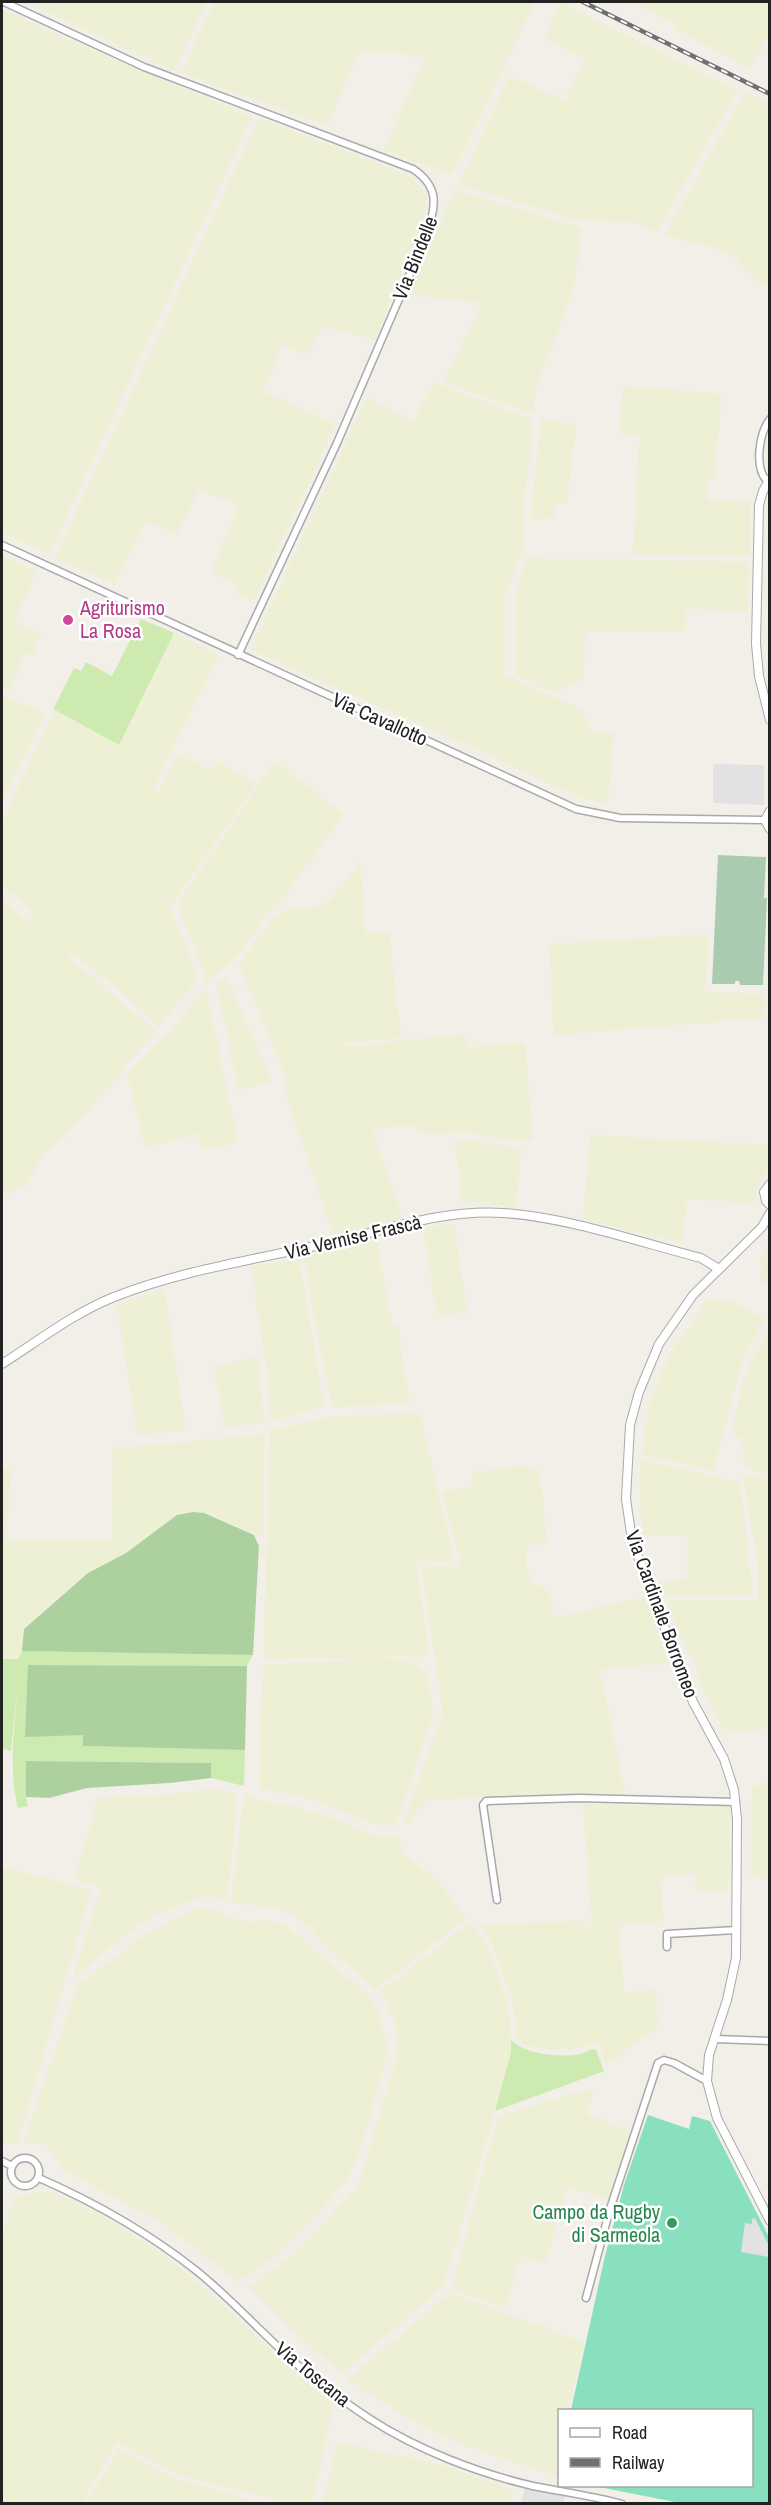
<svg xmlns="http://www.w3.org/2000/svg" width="771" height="2505" viewBox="0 0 771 2505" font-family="'Archivo Narrow',sans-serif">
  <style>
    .farmland { fill: #eef0d5 }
    .grass { fill: #cdebb0 }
    .forest { fill: #add19e }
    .cemetery { fill: #aacbaf }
    .pitch { fill: #88e0be }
    .parking { fill: #e2e2e2 }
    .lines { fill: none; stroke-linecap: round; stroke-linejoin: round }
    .minor-casing { stroke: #a9a9a9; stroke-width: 9 }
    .tertiary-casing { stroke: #a9a9a9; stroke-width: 10 }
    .minor { stroke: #fff; stroke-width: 6 }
    .tertiary { stroke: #fff; stroke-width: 8 }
    .rail-casing { stroke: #707070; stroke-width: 4.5 }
    .rail { stroke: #fff; stroke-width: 2; stroke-dasharray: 7; stroke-linecap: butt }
    .hotel-dot { fill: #d1479c; stroke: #fff; stroke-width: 2 }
    .leisure-dot { fill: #2e9e5b; stroke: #fff; stroke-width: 2 }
    .labels { text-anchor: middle; stroke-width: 5; stroke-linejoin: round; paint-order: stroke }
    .street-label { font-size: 20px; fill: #222; stroke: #fff }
    .hotel-label { font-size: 20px; fill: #b23c85; stroke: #fff; text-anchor: start }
    .leisure-label { font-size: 20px; fill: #27864d; stroke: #fff; text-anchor: end }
  </style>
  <rect width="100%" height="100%" fill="#f2efe9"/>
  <g class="farmland">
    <polygon points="26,2 207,2 174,71"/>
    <polygon points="214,2 535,2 452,175 383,150 425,59 402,53 358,53 327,126 181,73"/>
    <polygon points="560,2 737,90 657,232 635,222 582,221 458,185 510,76 565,101 585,59 545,39"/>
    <polygon points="629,2 769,2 769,34 750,68 673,28 675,23"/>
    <polygon points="2,9 80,45 252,117 49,554 2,533"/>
    <polygon points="745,92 769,104 769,287 763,285 752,275 734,256 706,245 665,235"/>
    <polygon points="259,118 408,175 423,190 427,199 423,221 375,340 322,326 307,356 282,345 263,392 336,424 254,601 234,592 237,585 211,572 239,506 199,489 177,535 145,521 115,584 55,558"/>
    <polygon points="455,190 579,227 582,232 573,288 564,316 535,389 534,414 443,382 482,303 410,295"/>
    <polygon points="434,382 532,420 532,445 525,490 524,552 519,557 505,596 505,675 582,710 591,730 614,734 608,803 585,799 556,787 474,748 253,651 251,648 367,398 413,422"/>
    <polygon points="623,386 722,394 714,478 709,478 707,500 750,502 750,555 633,554 639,437 619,433"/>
    <polygon points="541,419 576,425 567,504 555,503 554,518 530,519"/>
    <polygon points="2,555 37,571 14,623 41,634 33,656 25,653 9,692 2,689"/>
    <polygon points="527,558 750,562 748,611 686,609 685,632 586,631 583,680 556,691 547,690 515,674 515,596"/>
    <polygon points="174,633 219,655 153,789 160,791 178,753 212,771 219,761 256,784 170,908 199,978 158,1026 108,981 71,953 69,958 156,1031 130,1062 127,1061 123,1071 63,1138 43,1154 30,1180 24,1185 2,1196 2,898 28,922 33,913 2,885 2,821 55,711 119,745"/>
    <polygon points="2,694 45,714 2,802"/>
    <polygon points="275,761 344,814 280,902 266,915 240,954 206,983 200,960 177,904"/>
    <polygon points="360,862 366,934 389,932 401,1038 342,1044 342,1047 465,1034 467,1047 525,1043 533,1140 519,1142 469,1133 418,1134 416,1127 402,1125 372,1129 403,1218 334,1236 283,1086 288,1082 239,964 275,915 291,908 312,907 330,901"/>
    <polygon points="709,934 705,992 766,994 765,1018 554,1035 549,944"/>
    <polygon points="226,976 272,1081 239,1091 216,984"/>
    <polygon points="206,988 238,1143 202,1150 197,1133 146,1148 127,1072 170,1032"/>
    <polygon points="590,1135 769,1145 769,1166 756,1190 755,1203 687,1199 683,1242 583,1220"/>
    <polygon points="455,1139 521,1148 516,1209 481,1202 462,1202"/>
    <polygon points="454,1224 467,1312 437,1316 423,1228"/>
    <polygon points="376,1241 393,1326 398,1326 409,1404 332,1407 303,1256"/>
    <polygon points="769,1246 770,1285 769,1285 760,1280 763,1268 760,1258"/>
    <polygon points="299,1258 324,1407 270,1421 267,1373 251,1267"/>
    <polygon points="164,1289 186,1430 137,1435 117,1304"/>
    <polygon points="716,1299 732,1302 765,1318 743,1360 713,1471 641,1454 649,1406 669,1355 707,1301"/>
    <polygon points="769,1330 769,1474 745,1468 742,1439 732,1432 741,1389 750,1363"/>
    <polygon points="259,1356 264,1423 224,1427 214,1366"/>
    <polygon points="420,1413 454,1559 452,1564 416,1560 429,1656 264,1660 269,1431 328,1417"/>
    <polygon points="265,1434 263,1537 204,1513 177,1515 126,1553 101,1566 74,1584 24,1628 22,1651 18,1659 2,1659 2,1468 11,1468 6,1540 112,1539 113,1446 132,1447"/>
    <polygon points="640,1459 740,1483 753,1594 664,1596 659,1583 687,1578 687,1535 644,1535 641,1517"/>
    <polygon points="519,1465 540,1470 547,1544 527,1545 526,1563 531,1581 550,1592 554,1617 645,1597 669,1663 600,1670 625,1793 441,1799 428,1801 418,1809 407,1824 404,1822 443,1713 421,1566 424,1564 457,1567 460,1561 442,1492 474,1486 472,1473"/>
    <polygon points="743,1474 769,1480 769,1729 725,1732 698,1680 695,1661 687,1649 666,1600 758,1600 758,1565"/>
    <polygon points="369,1659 410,1660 426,1673 431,1694 433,1714 400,1815 394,1824 385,1826 366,1821 307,1798 262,1789 260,1787 259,1748 263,1669 268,1664"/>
    <polygon points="769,1783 770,1783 769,1880 751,1875 752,1790 756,1785"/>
    <polygon points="212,1789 238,1793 228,1894 225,1901 206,1895 157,1914 121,1938 72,1980 101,1887 74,1879 99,1797 173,1794"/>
    <polygon points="244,1794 259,1801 286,1804 329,1817 373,1835 397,1837 403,1852 440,1884 466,1918 376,1990 328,1948 309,1927 291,1914 278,1908 231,1903"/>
    <polygon points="583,1804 731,1806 728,1892 697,1892 695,1874 661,1876 663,1921 619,1926 624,1993 656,1990 658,2027 606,2065 598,2042 572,2050 544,2049 522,2044 517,2037 512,1999 496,1955 490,1938 478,1924 584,1921 592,1930"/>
    <polygon points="2,1867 91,1890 18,2143 2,2143"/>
    <polygon points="207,1907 238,1920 250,1922 273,1921 285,1925 370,1997 378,2010 388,2051 361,2149 344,2184 307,2226 268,2262 238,2282 159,2221 65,2171 50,2150 42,2144 24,2142 77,1986 145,1934 191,1911"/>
    <polygon points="470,1922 487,1944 501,1983 510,2017 511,2052 495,2111 443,2287 342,2373 292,2330 248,2286 278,2267 306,2243 358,2185 396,2062 397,2039 394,2021 381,1991"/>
    <polygon points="594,2088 587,2115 632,2131 609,2200 567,2187 545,2264 520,2256 506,2308 451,2290 498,2116"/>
    <polygon points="39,2192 52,2192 100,2214 167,2257 232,2313 300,2378 333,2403 313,2503 289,2503 178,2475 117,2442 81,2503 2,2503 2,2234 12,2203 16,2197"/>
    <polygon points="450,2293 584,2342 569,2410 560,2410 560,2468 556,2476 466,2446 425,2428 347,2380"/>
    <polygon points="337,2442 439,2464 514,2491 512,2503 323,2503"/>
    <polygon points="119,2449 176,2479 260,2503 87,2503"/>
  </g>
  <g class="grass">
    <polygon points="141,619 174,633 119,745 53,709 74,668 81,671 86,662 112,676"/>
    <path d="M22,1651L253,1655L247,1666L28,1665L83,1735L84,1746L245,1750L244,1786L211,1778V1763L27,1761L26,1797L28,1806L18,1808C8,1770 15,1726 17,1688L11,1751L2,1749V1659H18Z"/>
    <path d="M511,2040C525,2054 556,2057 575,2055C581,2054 587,2051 593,2049L596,2050L604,2071L495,2111L511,2052Z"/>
  </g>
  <g class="forest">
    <polygon points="193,1512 204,1513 254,1535 259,1546 253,1655 22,1651 24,1629 88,1573 126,1553 177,1515"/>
    <polygon points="28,1665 247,1666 245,1750 83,1746 83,1735 25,1737"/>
    <polygon points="26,1761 211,1763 211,1778 170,1783 87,1788 49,1798 26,1797"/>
  </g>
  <polygon class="cemetery" points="718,855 766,857 764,898 767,898 763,985 740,985 739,981 735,981 735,984 712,984"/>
  <polygon class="pitch" points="648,2115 689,2129 692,2116 710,2121 769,2237 769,2503 680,2503 594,2486 752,2486 752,2410 571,2410 605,2256 624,2185"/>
  <g class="parking">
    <polygon points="713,764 764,765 764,805 713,803"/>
    <polygon points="755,2218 769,2246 769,2257 741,2252 745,2223 752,2224 752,2219"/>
    <polygon points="525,2488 565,2496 563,2503 521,2503"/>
  </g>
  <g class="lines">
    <defs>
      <g id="minor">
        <path d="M4,2L144,67L413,169C440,187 436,206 427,234L337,443L238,655"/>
        <path d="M767,481C754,468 759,433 770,419"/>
        <polyline points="2,545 576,809 620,818 765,820"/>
        <polyline points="497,1900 483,1805 486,1801 579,1798 736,1802"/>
        <polyline points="667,1947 667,1934 736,1930"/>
        <polyline points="715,2039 770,2041"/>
        <circle cx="25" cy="2172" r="14"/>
        <polyline points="2,2161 12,2166"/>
        <path d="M39,2178C96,2203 149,2233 198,2272C231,2299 259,2330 291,2359C315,2381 343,2401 370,2419C418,2450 478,2473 533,2486C563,2492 593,2496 622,2504"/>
        <polyline points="586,2298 610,2209 658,2063 664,2060 674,2063 707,2081"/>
      </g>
      <g id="tertiary">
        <polyline points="770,479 763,491 759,505 756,644 759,676 770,720"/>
        <polyline points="770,811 765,820 770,829"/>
        <polyline points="770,1184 764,1192 766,1201 770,1205"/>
        <polyline points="770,1213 762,1227 693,1295 659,1344 639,1392 630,1425 626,1499 632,1540 679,1666 693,1702 724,1759 734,1790 737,1819 736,1958 727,2000 709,2055 707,2081 717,2118 770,2221"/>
        <path d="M2,1364C38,1341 74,1313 114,1297C182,1270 258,1259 329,1243C386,1230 444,1209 503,1213C566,1217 639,1242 701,1258L719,1269"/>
      </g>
    </defs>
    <use href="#minor" class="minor-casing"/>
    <use href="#tertiary" class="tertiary-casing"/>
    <use href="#minor" class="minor"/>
    <use href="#tertiary" class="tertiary"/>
    <defs>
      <polyline id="rail" points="583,2 770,94"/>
    </defs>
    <use href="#rail" class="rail-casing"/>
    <use href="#rail" class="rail"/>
  </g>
  <circle class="hotel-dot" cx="68" cy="620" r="6"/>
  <circle class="leisure-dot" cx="672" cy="2223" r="6"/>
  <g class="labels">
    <g class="street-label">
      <text transform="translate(415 258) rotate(-68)" y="7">Via Bindelle</text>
      <text transform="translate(380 719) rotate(24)" y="7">Via Cavallotto</text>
      <text transform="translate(353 1237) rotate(-13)" y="7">Via Vernise Frascà</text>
      <text transform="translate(662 1614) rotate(70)" y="7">Via Cardinale Borromeo</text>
      <text transform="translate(313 2374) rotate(39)" y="7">Via Toscana</text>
    </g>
    <g class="hotel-label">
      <text x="80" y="615">Agriturismo<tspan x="80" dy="23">La Rosa</tspan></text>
    </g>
    <g class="leisure-label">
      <text x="660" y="2219">Campo da Rugby<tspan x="660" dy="23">di Sarmeola</tspan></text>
    </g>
  </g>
  <rect width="771" height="2505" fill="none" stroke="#222222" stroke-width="6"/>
  <rect x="558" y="2409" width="195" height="78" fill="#ffffff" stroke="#a7a7a7" stroke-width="1.5"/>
  <rect x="570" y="2428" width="30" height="9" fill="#ffffff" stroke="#a7a7a7" stroke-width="1.5"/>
  <text x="612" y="2439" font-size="18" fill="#222222">Road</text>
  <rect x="570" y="2458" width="30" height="9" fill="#707070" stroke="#a7a7a7" stroke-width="1.5"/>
  <text x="612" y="2469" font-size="18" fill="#222222">Railway</text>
</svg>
